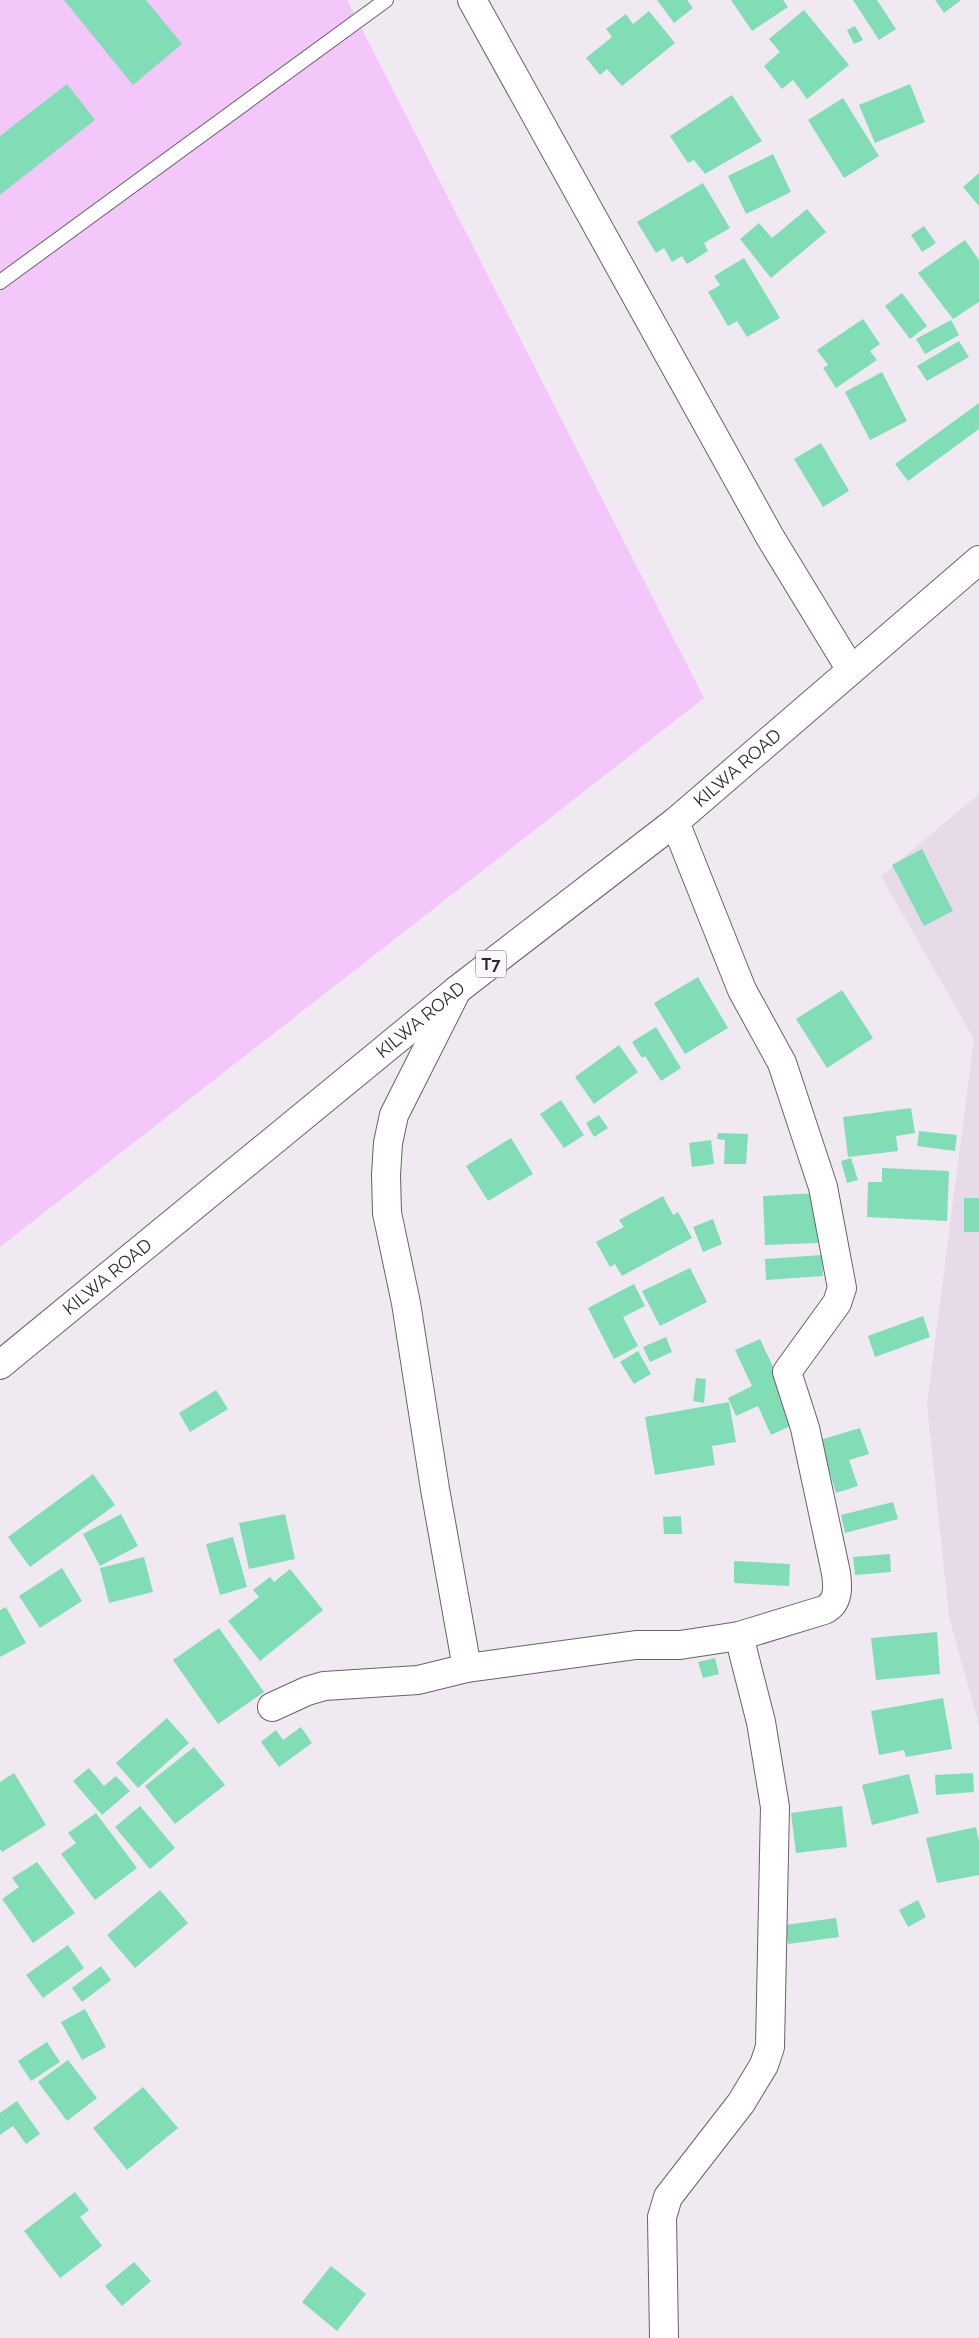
<svg xmlns="http://www.w3.org/2000/svg" width="979" height="2338" viewBox="0 0 979 2338" font-family="Raleway,sans-serif">
  <style>
    .built { fill: #e7dbe9 }
    .green { fill: #f4c7fa }
    .building { fill: #81ddb6 }
    .lines { fill: none; stroke-linecap: round; stroke-linejoin: round }
    .service-casing { stroke: #686269; stroke-width: 16 }
    .minor-casing { stroke: #686269; stroke-width: 30 }
    .trunk-casing { stroke: #686269; stroke-width: 30 }
    .service { stroke: #fff; stroke-width: 14 }
    .minor { stroke: #fff; stroke-width: 28 }
    .trunk { stroke: #fff; stroke-width: 28 }
    .labels { text-anchor: middle; stroke-width: 4; stroke-linejoin: round; paint-order: stroke }
    .shield { fill: #fdf6fe; stroke: #6a666b; stroke-width: 1 }
    .shield-label { font-size: 16px; font-weight: bold; fill: #2b292c }
    .street-label { font-size: 18px; fill: #2b292c; stroke: #fdf6fe }
  </style>
  <rect width="100%" height="100%" fill="#f0e9f1"/>
  <polygon class="built" points="979,794 979,1725 949,1617 927,1404 974,1039 881,876"/>
  <polygon class="green" points="0,0 347,0 704,698 0,1247"/>
  <g class="building">
    <polygon points="64,0 146,0 182,44 133,85"/>
    <polygon points="657,0 687,0 693,8 674,23"/>
    <polygon points="731,0 783,0 788,7 752,31"/>
    <polygon points="853,0 877,0 896,29 879,40"/>
    <polygon points="935,0 961,0 944,13"/>
    <polygon points="804,10 849,65 807,99 793,80 782,89 764,66 780,52 769,39"/>
    <polygon points="649,11 675,43 622,86 607,69 600,75 586,58 612,37 606,29 626,14 633,24"/>
    <polygon points="855,26 863,40 854,44 847,30"/>
    <polygon points="67,84 95,120 0,195 0,136"/>
    <polygon points="910,84 925,122 875,143 859,105"/>
    <polygon points="732,95 762,141 705,174 694,160 688,163 670,136"/>
    <polygon points="843,98 879,156 844,178 808,120"/>
    <polygon points="773,154 791,192 746,214 728,176"/>
    <polygon points="979,173 979,206 963,187"/>
    <polygon points="703,183 730,228 704,243 708,251 687,264 682,256 672,262 664,248 656,253 637,222"/>
    <polygon points="807,209 826,232 771,278 740,239 759,223 772,238"/>
    <polygon points="924,226 936,243 922,252 911,235"/>
    <polygon points="965,240 979,260 979,302 953,319 918,273"/>
    <polygon points="744,258 780,318 747,337 737,321 728,326 708,292 720,285 714,276"/>
    <polygon points="902,293 927,326 910,339 885,306"/>
    <polygon points="863,319 880,344 870,351 877,360 836,388 823,368 828,365 817,350"/>
    <polygon points="951,320 959,335 925,354 916,339"/>
    <polygon points="959,341 969,357 927,381 917,366"/>
    <polygon points="882,372 907,421 870,440 845,392"/>
    <polygon points="979,403 979,429 908,481 895,464"/>
    <polygon points="821,443 849,491 823,507 794,459"/>
    <polygon points="922,849 953,911 924,926 892,865"/>
    <polygon points="698,977 728,1028 685,1054 654,1003"/>
    <polygon points="842,990 873,1038 827,1068 796,1019"/>
    <polygon points="656,1027 681,1068 661,1081 645,1056 642,1058 632,1042"/>
    <polygon points="619,1045 638,1072 594,1104 575,1077"/>
    <polygon points="561,1100 584,1135 564,1148 540,1114"/>
    <polygon points="911,1108 915,1133 896,1136 898,1151 848,1157 843,1117"/>
    <polygon points="599,1115 608,1128 594,1137 586,1123"/>
    <polygon points="919,1131 957,1135 955,1151 917,1146"/>
    <polygon points="718,1133 748,1134 746,1164 724,1164 725,1140 717,1139"/>
    <polygon points="511,1138 533,1174 488,1201 466,1166"/>
    <polygon points="711,1140 714,1164 692,1167 689,1143"/>
    <polygon points="851,1158 858,1180 847,1183 841,1161"/>
    <polygon points="882,1168 949,1171 947,1221 867,1217 868,1182 882,1182"/>
    <polygon points="816,1193 818,1243 765,1245 763,1196"/>
    <polygon points="663,1196 673,1215 678,1212 692,1238 622,1276 615,1264 610,1267 596,1242 624,1227 619,1220"/>
    <rect x="964" y="1198" width="15" height="34"/>
    <polygon points="713,1219 722,1244 703,1252 693,1227"/>
    <polygon points="822,1255 823,1276 766,1280 765,1259"/>
    <polygon points="690,1268 707,1302 660,1326 642,1291"/>
    <polygon points="634,1284 645,1306 623,1317 638,1346 614,1359 588,1308"/>
    <polygon points="923,1316 930,1337 875,1357 868,1336"/>
    <polygon points="666,1337 672,1352 650,1362 643,1347"/>
    <polygon points="760,1339 799,1422 771,1435 758,1406 736,1416 728,1398 752,1386 735,1350"/>
    <polygon points="638,1351 651,1374 634,1384 620,1362"/>
    <polygon points="696,1378 706,1379 704,1403 693,1401"/>
    <polygon points="216,1390 228,1409 190,1432 179,1413"/>
    <polygon points="729,1402 736,1442 712,1446 715,1465 655,1475 645,1417"/>
    <polygon points="860,1428 869,1454 849,1460 858,1486 836,1493 820,1440"/>
    <polygon points="93,1474 115,1505 30,1567 8,1537"/>
    <polygon points="893,1502 898,1519 845,1533 841,1515"/>
    <polygon points="121,1514 138,1546 100,1566 83,1534"/>
    <polygon points="285,1514 295,1559 249,1569 239,1523"/>
    <polygon points="681,1516 682,1534 664,1534 663,1517"/>
    <polygon points="233,1537 247,1587 220,1595 206,1544"/>
    <polygon points="890,1554 891,1572 855,1575 853,1557"/>
    <polygon points="144,1557 153,1592 109,1603 100,1568"/>
    <polygon points="734,1561 790,1564 789,1586 734,1583"/>
    <polygon points="62,1568 82,1601 40,1628 19,1596"/>
    <polygon points="290,1569 323,1610 260,1661 228,1621 259,1597 253,1590 270,1577 274,1582"/>
    <polygon points="6,1607 26,1643 0,1657 0,1610"/>
    <polygon points="219,1628 264,1692 218,1724 173,1660"/>
    <polygon points="937,1632 940,1674 876,1680 871,1638"/>
    <polygon points="715,1658 719,1674 703,1678 698,1662"/>
    <polygon points="943,1698 952,1749 906,1757 904,1750 879,1755 871,1711"/>
    <polygon points="167,1718 189,1743 138,1788 116,1763"/>
    <polygon points="301,1727 312,1743 279,1767 261,1742 276,1730 283,1740"/>
    <polygon points="194,1747 225,1785 175,1824 145,1786"/>
    <polygon points="89,1768 104,1786 116,1776 130,1791 102,1815 73,1781"/>
    <polygon points="14,1773 46,1825 2,1852 0,1849 0,1782"/>
    <polygon points="973,1773 974,1792 936,1795 935,1775"/>
    <polygon points="909,1774 919,1813 872,1825 862,1785"/>
    <polygon points="140,1806 175,1848 150,1869 115,1827"/>
    <polygon points="842,1806 847,1847 796,1853 791,1813"/>
    <polygon points="96,1813 137,1868 95,1900 61,1854 76,1843 68,1833"/>
    <polygon points="976,1827 979,1842 979,1875 937,1883 926,1838"/>
    <polygon points="37,1862 75,1913 33,1943 2,1899 19,1887 12,1878"/>
    <polygon points="160,1890 188,1923 135,1968 107,1935"/>
    <polygon points="918,1900 926,1917 908,1927 899,1910"/>
    <polygon points="836,1918 839,1937 788,1944 785,1925"/>
    <polygon points="68,1945 84,1968 43,1998 26,1975"/>
    <polygon points="101,1966 111,1980 82,2002 72,1988"/>
    <polygon points="85,2009 106,2047 82,2060 61,2022"/>
    <polygon points="47,2042 60,2062 31,2081 18,2061"/>
    <polygon points="68,2060 97,2098 67,2121 38,2082"/>
    <polygon points="143,2087 178,2128 127,2170 93,2128"/>
    <polygon points="17,2101 40,2134 26,2144 13,2126 0,2135 0,2113"/>
    <polygon points="75,2192 89,2210 80,2217 102,2246 60,2278 24,2231"/>
    <polygon points="134,2262 151,2281 122,2306 105,2286"/>
    <polygon points="331,2266 366,2294 337,2331 302,2302"/>
  </g>
  <g class="lines">
    <defs>
      <polyline id="service" points="0,282 386,0"/>
      <g id="minor">
        <polyline points="472,0 770,537 851,670"/>
        <polyline points="457,990 394,1115 388,1143 386,1175 387,1213 406,1303 435,1489 467,1668"/>
        <path d="M272,1707L307,1691L324,1686L418,1680L467,1668L636,1645H680L739,1636L824,1610C839,1603 838,1587 836,1573L805,1428L787,1372L837,1303L842,1288L823,1187L782,1063L742,990L675,822"/>
        <polyline points="664,2338 662,2217 668,2197 741,2103 764,2065 770,2047 775,1807 761,1722 739,1636"/>
      </g>
      <g id="trunk">
        <path id="s1" d="M0,1365L457,990L675,822L979,560"/>
      </g>
    </defs>
    <use href="#service" class="service-casing"/>
    <use href="#minor" class="minor-casing"/>
    <use href="#trunk" class="trunk-casing"/>
    <use href="#service" class="service"/>
    <use href="#minor" class="minor"/>
    <use href="#trunk" class="trunk"/>
  </g>
  <g class="labels">
    <rect class="shield" x="476" y="950.5" width="30" height="27" rx="4"/>
    <g class="shield-label">
      <text x="491" y="970">T7</text>
    </g>
    <g class="street-label">
      <text dy="6" stroke="none"><textPath href="#s1" startOffset="949">KILWA ROAD</textPath></text>
      <text dy="6" stroke="none"><textPath href="#s1" startOffset="544">KILWA ROAD</textPath></text>
      <text dy="6" stroke="none"><textPath href="#s1" startOffset="139">KILWA ROAD</textPath></text>
    </g>
  </g>
</svg>
